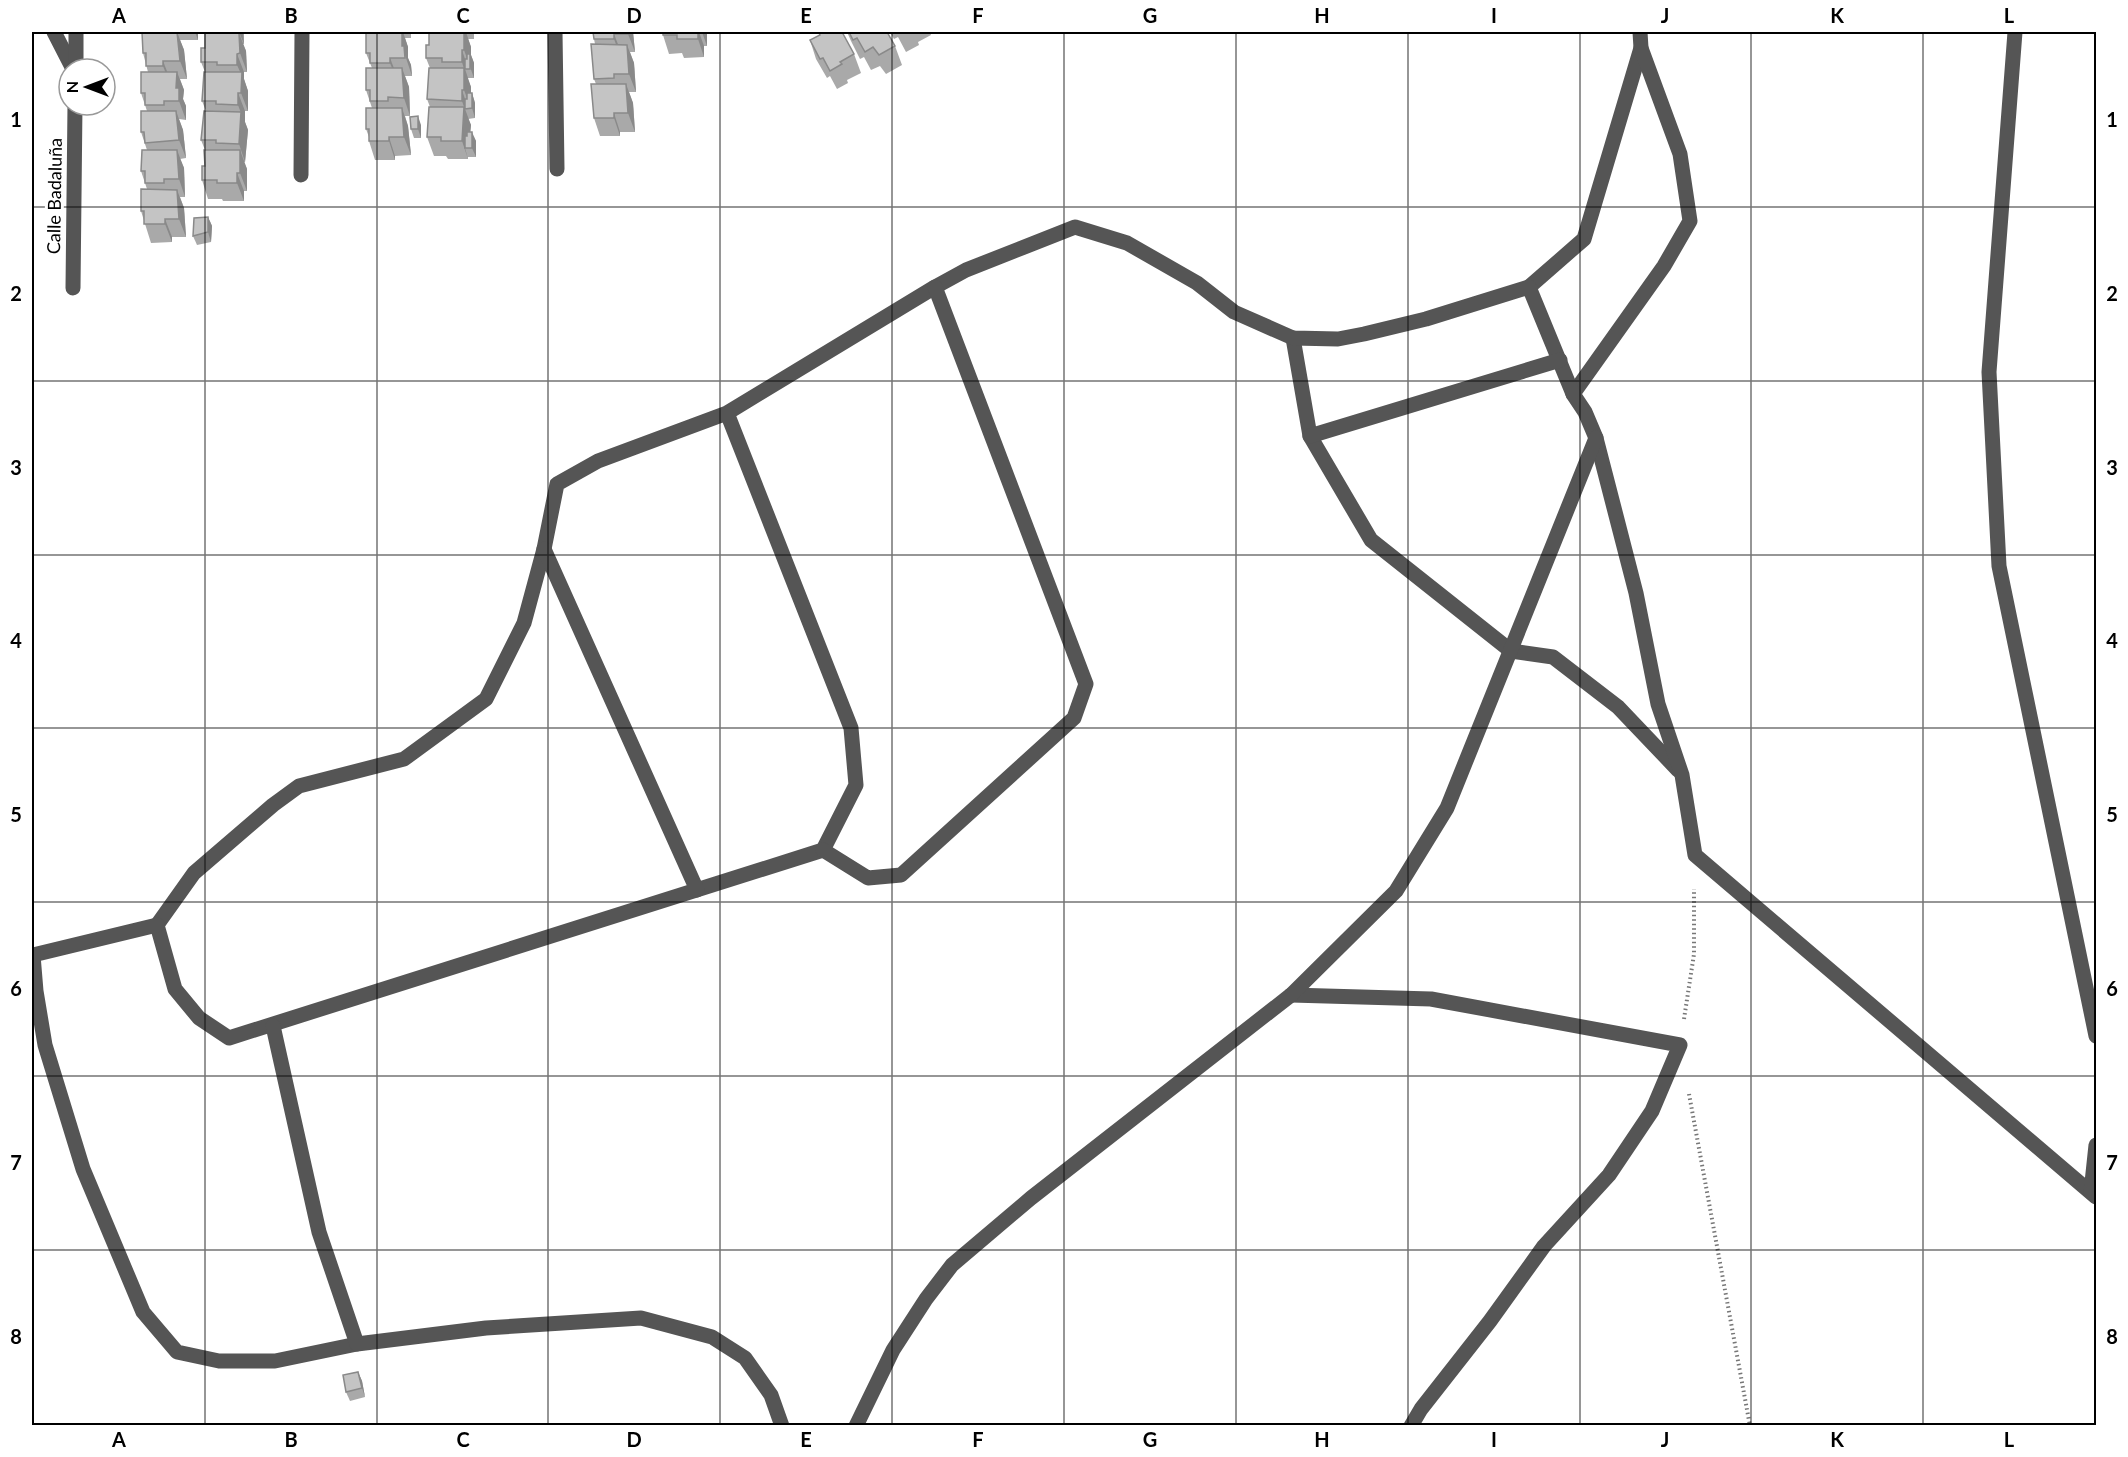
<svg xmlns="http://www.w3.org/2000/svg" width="2128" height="1457" viewBox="0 0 2128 1457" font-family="Lato,sans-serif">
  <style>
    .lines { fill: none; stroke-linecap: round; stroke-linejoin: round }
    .path { stroke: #777; stroke-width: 4; stroke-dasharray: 1.5 3; stroke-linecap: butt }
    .minor { stroke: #555; stroke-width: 15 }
    .wall { fill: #a9a9a9 }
    .shaded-wall { fill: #898989 }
    .building { fill: #c4c4c4; stroke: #898989; stroke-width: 1.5 }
    .grid { fill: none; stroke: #000; stroke-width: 1.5; stroke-opacity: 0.55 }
    .labels { text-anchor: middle; stroke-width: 6; stroke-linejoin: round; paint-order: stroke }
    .street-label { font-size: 18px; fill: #000; stroke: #fff }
    .neatline { fill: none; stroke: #000; stroke-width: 2 }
    .grid-label { font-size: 20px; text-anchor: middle; font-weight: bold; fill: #000 }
  </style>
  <rect width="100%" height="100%" fill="#fff"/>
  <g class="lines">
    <g class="path">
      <polyline points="1684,1019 1694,954 1694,889"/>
      <polyline points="1689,1094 1750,1426"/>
    </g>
    <g class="minor">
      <polyline points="54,32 73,69"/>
      <polyline points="555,32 557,169"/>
      <polyline points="2015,32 1989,372 1999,566 2096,1036"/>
      <polyline points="76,69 76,32"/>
      <polyline points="301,175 302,32"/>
      <polyline points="1529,287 1584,239 1641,48"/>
      <polyline points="73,288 75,105"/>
      <polyline points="1293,338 1310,436 1371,540 1511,651 1553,657 1618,707 1678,770"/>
      <polyline points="1573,394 1664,266 1690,221 1680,154 1641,48 1640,32"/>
      <polyline points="727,413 851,728 856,785 823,850 229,1038 199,1018 175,989 157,925 194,873 273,805 299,786 404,759 486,699 524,623 544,549 557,484 598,461 727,413 935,287 966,270 1075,227 1127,243 1197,283 1234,312 1293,338 1338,339 1364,334 1426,319 1529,287 1573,394 1585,412 1596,438 1636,593 1658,704 1682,775 1695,855 2096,1197"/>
      <polyline points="1310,436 1560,360"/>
      <polyline points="544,549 697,890"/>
      <polyline points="823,850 868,878 901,875 1074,718 1086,684 935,287"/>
      <polyline points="157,925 33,955 36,991 45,1045 83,1169 143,1312 177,1352 219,1361 275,1361 357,1344"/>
      <polyline points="1291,995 1431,999 1680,1045 1652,1111 1609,1175 1544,1246 1490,1321 1421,1409 1411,1426"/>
      <polyline points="273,1026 319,1232 357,1344 486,1328 641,1318 712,1337 745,1358 771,1395 782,1426"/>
      <polyline points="2091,1192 2096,1145"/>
      <polyline points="856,1426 893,1350 926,1299 952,1265 1031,1198 1291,995 1396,891 1447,808 1596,438"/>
    </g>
  </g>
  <g class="wall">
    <polygon points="147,32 198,32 198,40 180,40 184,50 187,79 180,79 184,90 183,99 186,106 186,120 179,119 183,130 186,158 180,159 184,168 185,197 180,197 184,208 186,237 172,237 172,242 151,243 141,211 147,189 141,171 147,150 141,132 147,111 141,93 148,72 143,53"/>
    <polygon points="205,32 247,32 247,33 244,33 244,44 243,44 246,51 247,72 244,72 244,79 248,91 248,111 245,111 245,122 248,130 245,162 244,162 247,169 247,191 244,191 244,201 223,201 222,199 208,199 202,180 205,166 205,150 201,140 206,111 202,101 205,72 201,62 205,48"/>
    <polygon points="366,32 411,32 411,38 405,38 408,47 408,58 411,65 412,76 405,76 409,87 410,116 405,116 408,126 411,155 395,156 395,160 375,160 369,141 369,137 366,129 372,108 366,90 372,68 366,53"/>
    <polygon points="429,32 474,32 474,39 468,39 471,47 471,55 474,63 474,78 468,78 468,80 471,87 471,93 472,93 475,103 475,118 468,119 471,125 470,132 476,141 476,157 468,157 468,159 448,159 446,156 434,156 427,137 430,107 427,99 430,68 426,58 429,45"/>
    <polygon points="593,32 633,32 635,52 630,52 634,63 636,92 629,92 633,103 635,132 620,132 620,136 600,136 594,118 596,84 594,79 595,44 594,39"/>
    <polygon points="663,32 707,32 707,46 704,46 704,57 684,58 682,53 669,54 663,35"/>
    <polygon points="847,32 887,32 895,46 902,65 886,74 880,66 871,70 864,57 860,59 851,41"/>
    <polygon points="890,32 930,32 931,35 918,42 919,45 906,52 898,37 894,39"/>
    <polygon points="810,40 854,54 861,73 847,80 848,83 837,89 830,76 827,78 816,59"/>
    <polygon points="421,125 421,138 414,138 411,129"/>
    <polygon points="208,217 212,226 211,242 197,245 193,236"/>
    <polygon points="358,1372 362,1381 365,1397 350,1401 346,1392"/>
  </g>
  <g class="shaded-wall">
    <polygon points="177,32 184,50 187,79 180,61"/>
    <polygon points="195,32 198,32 198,40"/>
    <polygon points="239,32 243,32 244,44"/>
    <polygon points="402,32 403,32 408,47 408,58 411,65 412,76 402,46"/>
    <polygon points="464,32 466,32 471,47 471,55 474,63 474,78 464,50"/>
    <polygon points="628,32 633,32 635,52 628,34"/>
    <polygon points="698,32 699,32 704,46 704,57 698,39"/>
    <polygon points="702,32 707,32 707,46"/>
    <polygon points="239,33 246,51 247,72 240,53"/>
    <polygon points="614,34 621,52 621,58 614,39"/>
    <polygon points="627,45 634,63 636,92 629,74"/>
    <polygon points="462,50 468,68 465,69 471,87 471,109 464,90 464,69 462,62"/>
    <polygon points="237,54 244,72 244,79 248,91 248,111 241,93 242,76 237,65"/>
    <polygon points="390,58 397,76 397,81 390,63"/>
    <polygon points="163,61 170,79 170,84 163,66"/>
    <polygon points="402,68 409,87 410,116 404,98"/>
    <polygon points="177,72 184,90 183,99 186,106 186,120 179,101 176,88"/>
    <polygon points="626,84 633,103 635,132 628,113"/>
    <polygon points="462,90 468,108 465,109 471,125 469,148 465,148 468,159 462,141 464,107 462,101"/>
    <polygon points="238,93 245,111 245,122 248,130 245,162 239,144 241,113 238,105"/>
    <polygon points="472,93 475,103 475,118 472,108"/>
    <polygon points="402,108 408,126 411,155 404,137"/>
    <polygon points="176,111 183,130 186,158 179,140"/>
    <polygon points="614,113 620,132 620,136 614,118"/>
    <polygon points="418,116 421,125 421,138 418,129"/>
    <polygon points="472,132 476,141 476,157 472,148"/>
    <polygon points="389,137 395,156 395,160 389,141"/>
    <polygon points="177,150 184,168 185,197 179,179"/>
    <polygon points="240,150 247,169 247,191 240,173"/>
    <polygon points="237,173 244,191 244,201 237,183"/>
    <polygon points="177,190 184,208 186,237 179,219"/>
    <polygon points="208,217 212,226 211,242 208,232"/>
    <polygon points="165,219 172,237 172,242 165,224"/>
    <polygon points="358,1372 362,1381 365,1397 362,1388"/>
  </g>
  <g class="building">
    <polygon points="142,32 177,32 180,61 163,61 163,66 146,66 146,53 143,53"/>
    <polygon points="366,32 402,32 402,46 404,46 405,58 390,58 390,63 370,63 370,53 366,53"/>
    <polygon points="429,32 464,32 464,50 462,50 462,62 442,62 442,58 426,58 426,45 429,45"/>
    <polygon points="593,32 628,32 628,34 614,34 614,39 594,39"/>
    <polygon points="663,32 698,32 698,39 677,39 677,35 663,35"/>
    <polygon points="821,32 842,32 854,54 840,62 842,64 830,71 823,58 820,59 810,40 820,35 819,33"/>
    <polygon points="849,32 887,32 895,46 879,55 873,47 865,52 857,38 853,40"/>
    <polygon points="205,33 239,33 240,53 237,54 237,65 217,65 217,62 201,62 201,48 205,48"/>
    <polygon points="591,44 627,45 629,74 614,74 614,78 594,79"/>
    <polygon points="467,54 470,54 470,69 465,69 465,59 467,59"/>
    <polygon points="366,68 402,68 404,98 388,97 388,101 370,101 370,90 366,90"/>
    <polygon points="429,68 464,68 464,90 462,90 462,101 427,99"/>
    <polygon points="141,72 177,72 176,88 179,88 179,101 164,101 164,105 145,105 145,93 141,93"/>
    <polygon points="204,72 242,72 241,93 238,93 238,105 216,104 216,101 202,101"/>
    <polygon points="591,84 626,84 628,113 614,113 614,118 594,118"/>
    <polygon points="467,93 472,93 472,108 465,109 465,99 467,99"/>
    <polygon points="429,107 464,107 462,141 441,141 441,137 427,137"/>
    <polygon points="366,108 402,108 404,137 389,137 389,141 369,141 369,129 366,129"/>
    <polygon points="141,111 176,111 179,140 145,143 144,132 141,132"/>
    <polygon points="204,111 241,112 239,144 216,143 216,140 201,140"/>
    <polygon points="418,116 418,129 411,129 410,117"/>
    <polygon points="467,132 472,132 472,148 465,148 465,136 467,136"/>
    <polygon points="142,150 177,150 179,179 164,179 164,183 145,183 145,171 141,171"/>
    <polygon points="204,150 240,150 240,173 237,173 237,183 217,183 217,180 202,180 202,166 205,166"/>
    <polygon points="141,189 177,190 179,219 165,219 165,224 144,224 144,211 141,211"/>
    <polygon points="208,217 208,232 193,236 194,218"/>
    <polygon points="358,1372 362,1388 346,1392 343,1375"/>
  </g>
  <path class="grid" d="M205,32V1426M377,32V1426M548,32V1426M720,32V1426M892,32V1426M1064,32V1426M1236,32V1426M1408,32V1426M1580,32V1426M1751,32V1426M1923,32V1426M32,207H2096M32,381H2096M32,555H2096M32,728H2096M32,902H2096M32,1076H2096M32,1250H2096"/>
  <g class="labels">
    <g class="street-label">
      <text transform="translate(55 196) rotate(-89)" y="6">Calle Badaluña</text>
    </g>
  </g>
  <rect width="2128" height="1457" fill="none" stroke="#ffffff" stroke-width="66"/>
  <g transform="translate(87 87) rotate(270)"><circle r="28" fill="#ffffff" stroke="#999999" stroke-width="1.5"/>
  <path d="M0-4.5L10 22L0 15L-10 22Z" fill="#000000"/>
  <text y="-9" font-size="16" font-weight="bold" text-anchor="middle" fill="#000000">N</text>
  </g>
  <rect x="33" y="33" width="2062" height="1391" class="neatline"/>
  <g class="grid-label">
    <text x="119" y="23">A</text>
    <text x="291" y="23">B</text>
    <text x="463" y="23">C</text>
    <text x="634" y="23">D</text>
    <text x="806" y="23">E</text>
    <text x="978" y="23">F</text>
    <text x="1150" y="23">G</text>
    <text x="1322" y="23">H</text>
    <text x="1494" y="23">I</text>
    <text x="1665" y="23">J</text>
    <text x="1837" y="23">K</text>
    <text x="2009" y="23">L</text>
    <text x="16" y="127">1</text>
    <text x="2112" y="127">1</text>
    <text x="16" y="301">2</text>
    <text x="2112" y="301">2</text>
    <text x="16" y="475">3</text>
    <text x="2112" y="475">3</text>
    <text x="16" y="648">4</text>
    <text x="2112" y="648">4</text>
    <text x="16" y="822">5</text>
    <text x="2112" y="822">5</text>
    <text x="16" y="996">6</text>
    <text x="2112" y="996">6</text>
    <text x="16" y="1170">7</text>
    <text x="2112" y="1170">7</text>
    <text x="16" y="1344">8</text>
    <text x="2112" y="1344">8</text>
    <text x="119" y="1447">A</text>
    <text x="291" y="1447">B</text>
    <text x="463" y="1447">C</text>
    <text x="634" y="1447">D</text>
    <text x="806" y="1447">E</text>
    <text x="978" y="1447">F</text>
    <text x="1150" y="1447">G</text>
    <text x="1322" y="1447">H</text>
    <text x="1494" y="1447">I</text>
    <text x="1665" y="1447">J</text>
    <text x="1837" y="1447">K</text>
    <text x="2009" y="1447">L</text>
  </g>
</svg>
